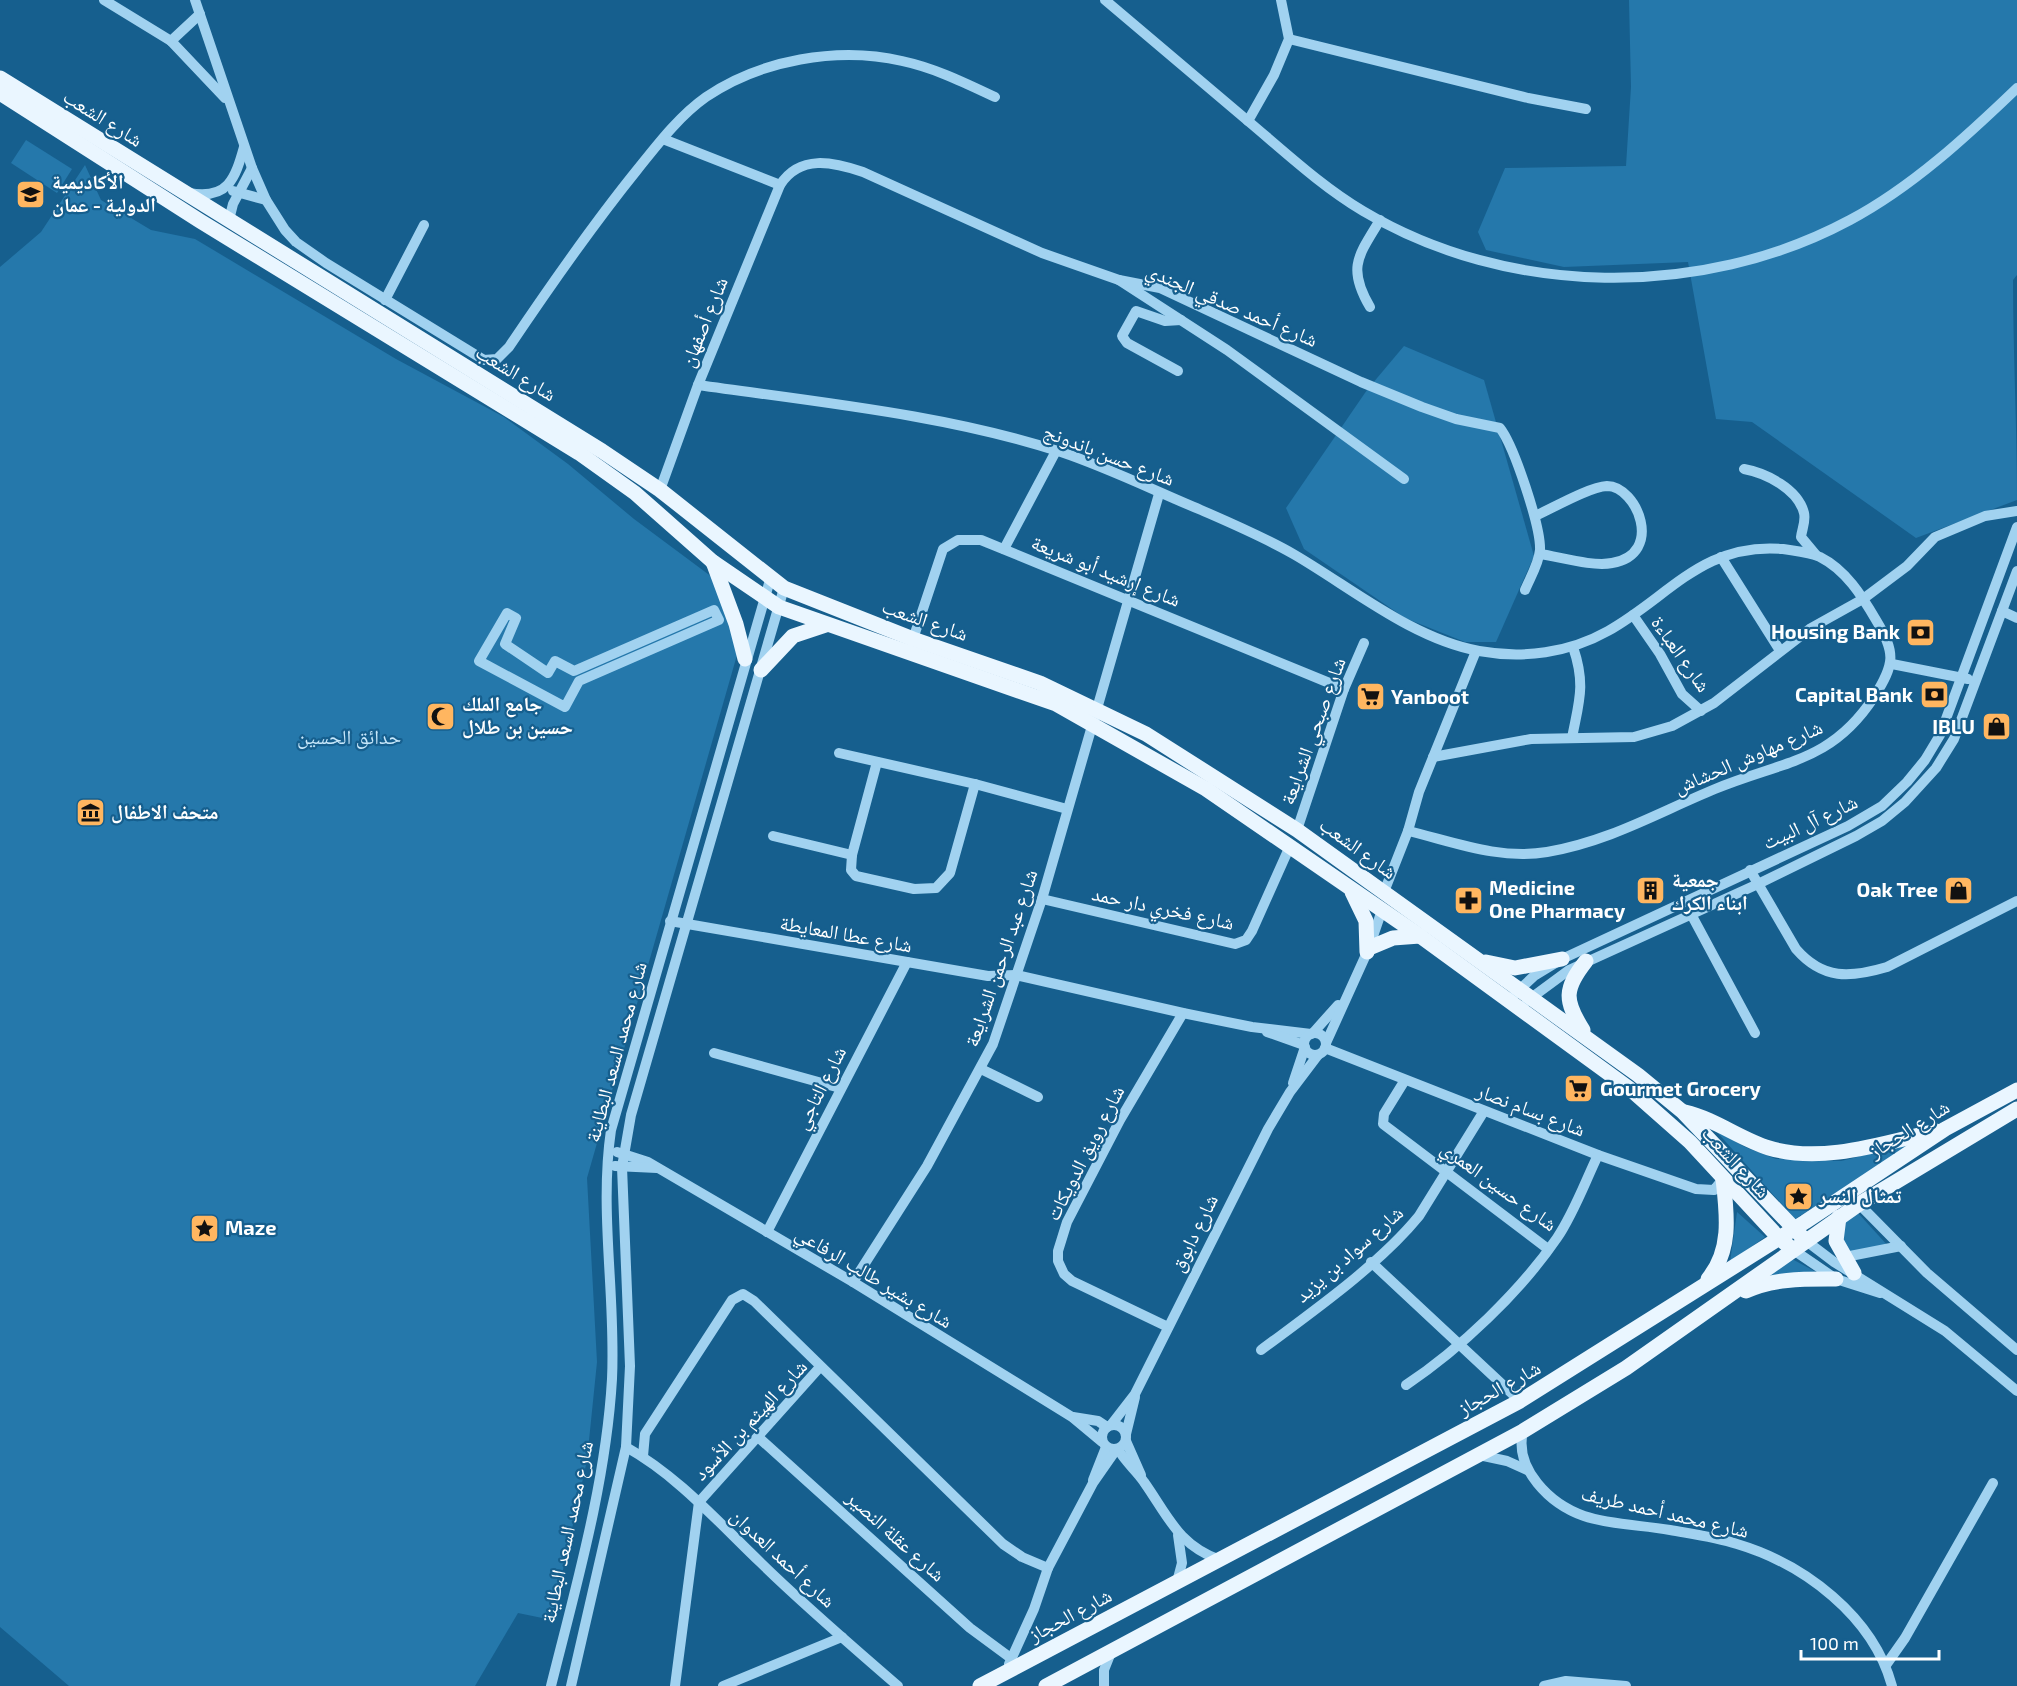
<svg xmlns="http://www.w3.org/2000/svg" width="2017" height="1686" viewBox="0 0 2017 1686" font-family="'Exo 2','Noto Naskh Arabic',sans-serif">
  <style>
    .green { fill: #2578ab }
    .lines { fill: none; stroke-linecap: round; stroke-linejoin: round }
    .minor { stroke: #a1d2f0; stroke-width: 10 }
    .major { stroke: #eaf6ff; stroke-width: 15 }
    .labels { text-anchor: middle; stroke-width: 4.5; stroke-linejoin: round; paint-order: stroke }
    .street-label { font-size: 20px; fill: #fff; stroke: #165f8e }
    .poi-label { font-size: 20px; font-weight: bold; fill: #fff; stroke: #165f8e; text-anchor: start }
    .park-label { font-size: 20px; fill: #c8e8fb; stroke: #165f8e }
  </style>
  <rect width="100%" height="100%" fill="#165f8e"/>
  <g class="green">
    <path d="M1629,0H2017V275L2013,280C2013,353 2017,426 2017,500L1916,538L1752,422L1716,419L1688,262L1564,267L1486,250L1478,232L1505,168L1626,166L1631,87Z"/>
    <polygon points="26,140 72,169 57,193 11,163"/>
    <polygon points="85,165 101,200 151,230 195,239 396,359 504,417 568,464 634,519 712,577 728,614 737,655 587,1178 597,1362 587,1460 552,1620 518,1613 475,1686 69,1686 0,1627 0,267 41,232"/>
    <polygon points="1404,346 1484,380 1534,556 1496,642 1465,642 1405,618 1304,549 1286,508 1367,390"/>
    <polygon points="1716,1131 1745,1147 1776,1159 1841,1161 1914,1143 1795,1219"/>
    <polygon points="1737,1212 1765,1237 1730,1262"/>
    <path d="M1858,1213L1889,1247L1852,1254C1844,1244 1840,1237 1843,1224Z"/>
    <polygon points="1792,1259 1818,1273 1798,1272 1762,1280"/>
  </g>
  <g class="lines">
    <g class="minor">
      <polyline points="104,0 171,41 225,98"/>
      <path d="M195,0L252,168L266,200L285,230L296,242L326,263L484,360L497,359L509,347C550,286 591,227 637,170C657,145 679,116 706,97C760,60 838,46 902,61C935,68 965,83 995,97"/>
      <polyline points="1105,0 1248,121"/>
      <path d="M1281,0L1289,39L1274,75L1248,121C1285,152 1321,186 1363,211C1507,297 1701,300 1850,220C1912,187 1967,136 2017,88"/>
      <polyline points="1289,39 1528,98 1586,109"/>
      <polyline points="171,41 200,14"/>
      <polyline points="663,139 780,185"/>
      <polyline points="233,191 266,200"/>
      <path d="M189,193C228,200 235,179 244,147"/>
      <polyline points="229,220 233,204 252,168"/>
      <polyline points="1119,280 1227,350 1404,479"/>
      <polyline points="385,300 424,225"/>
      <path d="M1370,307C1347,268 1358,256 1380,220"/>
      <polyline points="1178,371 1127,343 1122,336 1136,311 1165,321 1181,320"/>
      <path d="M698,385C817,402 948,415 1061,452C1109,468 1155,491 1201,510C1233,524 1266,538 1295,555C1353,589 1413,639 1479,651C1523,659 1569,653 1608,631C1669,597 1703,542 1783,549C1795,551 1809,552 1820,557C1846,570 1862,596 1876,620C1896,653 1895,664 1874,697C1831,763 1782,761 1715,789C1657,813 1610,841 1547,852C1499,860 1454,842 1408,831"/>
      <path d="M1744,469C1766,473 1798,489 1804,513C1806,521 1802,529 1801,537L1816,555"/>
      <path d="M660,490L698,385L780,185C800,154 833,162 863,172L1042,253L1119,280L1160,288L1361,382L1422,407L1456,419L1500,428C1514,446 1541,527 1540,550C1539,563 1530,578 1525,590"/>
      <path d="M1535,516C1553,508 1589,487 1607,486C1637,486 1665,554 1612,563C1593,567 1560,557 1540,554"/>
      <polyline points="1004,549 1056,451"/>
      <polyline points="1721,557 1779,649"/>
      <polygon points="714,610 719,620 579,681 565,707 479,661 507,613 516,618 505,644 548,673 555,661 574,671"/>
      <polyline points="2002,611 2017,618"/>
      <polyline points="1633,615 1660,654 1682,694 1701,711"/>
      <polyline points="913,639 943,549 958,540 981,540 1344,689"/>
      <polyline points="1892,664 1968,679"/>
      <path d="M1572,738C1579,701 1586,685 1573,647"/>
      <polyline points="839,753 975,784 1067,809"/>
      <polyline points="1433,757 1531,739 1634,737 1672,726 1714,703 1811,628 1863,599 1907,566 1935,537 1985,516 2017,511"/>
      <polyline points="877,762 852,855 851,870 856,876 914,889 936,888 950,873 975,784"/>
      <polyline points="1297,830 1344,689 1364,643"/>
      <polyline points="773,836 852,855"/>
      <path d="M1750,870L1796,949C1823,980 1850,978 1887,967L2017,901"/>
      <polyline points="1384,892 1408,831 1419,792 1476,651"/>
      <polyline points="1042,899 1235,944 1246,940 1252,931 1290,846"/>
      <polyline points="1691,914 1755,1033"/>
      <polyline points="670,921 988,976 1016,975 1183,1013 1252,1027 1311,1034"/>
      <polyline points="1515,994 1534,976 1562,959 1848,826 1882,806 1907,782 1925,760 1940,735 2017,527"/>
      <polyline points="1527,1001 1569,970 1758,884 1856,836 1882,821 1905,802 1936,768 1954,739 2017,571"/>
      <polyline points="1267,1032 1304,1045"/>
      <polyline points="1313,1033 1338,1005"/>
      <circle cx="1315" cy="1044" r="11"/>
      <polyline points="1326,1043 1369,948 1382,910"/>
      <polyline points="1325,1048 1598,1155 1696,1189 1714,1190 1723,1179"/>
      <polyline points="714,1053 840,1088"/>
      <polyline points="981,1069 1038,1097"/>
      <polyline points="1405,1080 1384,1114 1383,1124 1548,1249"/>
      <polyline points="1293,1083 1305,1047"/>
      <polyline points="617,1152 648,1162 853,1282 1072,1417 1102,1442"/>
      <polyline points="615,1166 657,1168"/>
      <polyline points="1859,1204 1927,1273 2017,1350"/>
      <polyline points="767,1232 907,962"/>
      <polyline points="1805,1240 1834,1262 1945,1331 2017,1391"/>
      <polyline points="1792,1249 1836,1279 1880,1293"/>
      <polyline points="1845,1257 1901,1246"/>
      <polyline points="1371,1262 1520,1401"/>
      <polyline points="853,1282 927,1166 993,1044 1042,899 1159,494"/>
      <polyline points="1168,1327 1072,1281 1064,1274 1058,1261 1058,1251 1067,1222 1120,1120 1183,1013"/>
      <path d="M1261,1350C1312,1312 1379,1265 1419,1216L1484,1111"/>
      <path d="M1406,1385C1460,1349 1520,1292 1557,1238C1574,1213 1585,1182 1598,1155"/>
      <polyline points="1073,1417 1098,1421 1107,1427"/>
      <circle cx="1114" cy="1437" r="12"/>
      <polyline points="1111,1425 1135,1394 1268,1129 1290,1092 1318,1055"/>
      <path d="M1523,1431C1514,1469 1550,1504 1584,1516C1611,1525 1642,1525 1670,1530C1692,1534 1715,1537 1737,1544C1804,1564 1873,1616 1892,1686"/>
      <polyline points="1126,1434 1135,1397"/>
      <polyline points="758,1437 970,1628 1012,1659"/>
      <polyline points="1126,1441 1141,1475"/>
      <path d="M626,1447C678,1476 718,1522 761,1563C805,1606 852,1646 898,1686"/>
      <path d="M1118,1449C1125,1462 1136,1470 1144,1482C1168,1516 1178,1545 1220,1560"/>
      <polyline points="1479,1455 1507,1461 1527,1470"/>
      <polyline points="643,1456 645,1434 732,1300 743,1294 754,1301 1003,1544 1022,1557 1048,1568"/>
      <polyline points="1093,1480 1106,1447"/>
      <polyline points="1177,1582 1182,1563 1178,1535"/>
      <polyline points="1009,1664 1034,1609 1048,1568 1093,1483 1116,1450"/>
      <polyline points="1886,1665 1905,1638 1993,1483"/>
      <path d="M551,1686C576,1586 606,1483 612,1379C616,1296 599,1212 611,1130L770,580"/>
      <polyline points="571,1686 626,1447 630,1366 622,1167 631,1115 784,588"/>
      <polyline points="675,1686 699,1502 820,1367"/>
      <polyline points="723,1686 842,1637"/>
      <polyline points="1104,1686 1104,1670 1112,1650"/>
      <polyline points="1544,1686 1566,1681 1626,1686"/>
    </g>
    <g class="major">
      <polyline points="0,78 602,451 660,490 784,588 913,639 1040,683 1146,734 1297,830 1638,1075 1683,1112 1805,1240"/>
      <polyline points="0,93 200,221 579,453 635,493 713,562 779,607 1056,704 1206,789 1420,936 1630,1089 1690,1142 1778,1237 1792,1249"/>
      <polyline points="713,562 736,624 745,659"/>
      <polyline points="761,670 793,636 826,625"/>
      <polyline points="1352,892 1366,921 1367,952"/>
      <polyline points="1369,948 1393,938 1420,936"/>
      <polyline points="1486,962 1515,968 1562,959"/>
      <path d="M1583,1030C1564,1000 1564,989 1586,961"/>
      <path d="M1685,1112C1715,1119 1740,1139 1769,1148C1823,1164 1883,1143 1936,1131"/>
      <polyline points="1839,1217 1836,1241 1854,1273"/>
      <path d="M1708,1279C1732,1250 1727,1214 1723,1179"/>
      <path d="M1746,1291C1774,1278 1806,1279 1836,1279"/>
      <polyline points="980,1686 1520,1401 1805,1222 1945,1129 2017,1090"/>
      <polyline points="1046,1686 1523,1431 1626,1368 1859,1204 2017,1109"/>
    </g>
  </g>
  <defs>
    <symbol id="school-square" viewBox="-11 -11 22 22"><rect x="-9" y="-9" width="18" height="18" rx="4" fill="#ffb660" stroke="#165f8e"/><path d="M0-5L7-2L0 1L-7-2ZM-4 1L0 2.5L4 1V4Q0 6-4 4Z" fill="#111"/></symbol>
    <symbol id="bank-square" viewBox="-11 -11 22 22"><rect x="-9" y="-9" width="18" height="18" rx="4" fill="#ffb660" stroke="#165f8e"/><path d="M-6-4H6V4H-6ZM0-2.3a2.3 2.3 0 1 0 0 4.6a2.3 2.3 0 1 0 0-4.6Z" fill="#111"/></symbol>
    <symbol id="supermarket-square" viewBox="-11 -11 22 22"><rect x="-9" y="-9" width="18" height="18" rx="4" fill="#ffb660" stroke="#165f8e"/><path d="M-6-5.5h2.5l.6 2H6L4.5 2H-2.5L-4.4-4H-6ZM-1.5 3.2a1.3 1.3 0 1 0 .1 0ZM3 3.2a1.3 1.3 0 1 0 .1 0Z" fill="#111"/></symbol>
    <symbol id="mosque-square" viewBox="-11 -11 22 22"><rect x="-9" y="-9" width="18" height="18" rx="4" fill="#ffb660" stroke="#165f8e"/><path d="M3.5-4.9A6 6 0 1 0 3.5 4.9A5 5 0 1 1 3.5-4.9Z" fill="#111"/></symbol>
    <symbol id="shop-square" viewBox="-11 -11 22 22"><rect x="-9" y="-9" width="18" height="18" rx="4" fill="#ffb660" stroke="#165f8e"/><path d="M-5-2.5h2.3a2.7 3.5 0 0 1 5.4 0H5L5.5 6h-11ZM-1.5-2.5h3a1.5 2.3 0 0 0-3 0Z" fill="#111"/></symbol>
    <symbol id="museum-square" viewBox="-11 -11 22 22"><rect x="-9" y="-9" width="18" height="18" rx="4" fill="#ffb660" stroke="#165f8e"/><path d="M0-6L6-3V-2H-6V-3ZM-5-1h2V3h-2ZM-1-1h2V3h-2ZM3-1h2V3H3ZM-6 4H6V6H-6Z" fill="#111"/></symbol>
    <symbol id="building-square" viewBox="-11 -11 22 22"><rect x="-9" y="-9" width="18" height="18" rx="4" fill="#ffb660" stroke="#165f8e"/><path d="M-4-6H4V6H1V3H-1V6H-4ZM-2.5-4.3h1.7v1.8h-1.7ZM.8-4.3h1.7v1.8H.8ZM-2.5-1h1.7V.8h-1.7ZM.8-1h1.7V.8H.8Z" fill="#111"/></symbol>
    <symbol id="pharmacy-square" viewBox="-11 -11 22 22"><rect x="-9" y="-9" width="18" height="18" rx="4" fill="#ffb660" stroke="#165f8e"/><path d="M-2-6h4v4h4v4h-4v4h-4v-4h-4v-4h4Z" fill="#111"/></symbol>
    <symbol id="sight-square" viewBox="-11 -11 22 22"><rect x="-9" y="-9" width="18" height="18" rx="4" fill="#ffb660" stroke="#165f8e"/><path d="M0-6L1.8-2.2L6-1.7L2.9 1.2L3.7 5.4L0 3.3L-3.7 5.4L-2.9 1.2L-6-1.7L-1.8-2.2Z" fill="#111"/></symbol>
  </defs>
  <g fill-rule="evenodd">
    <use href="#school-square" x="14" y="178" width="33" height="33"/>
    <use href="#bank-square" x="1904" y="616" width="33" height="33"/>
    <use href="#bank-square" x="1918" y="678" width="33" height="33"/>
    <use href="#supermarket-square" x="1354" y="680" width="33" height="33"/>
    <use href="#mosque-square" x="424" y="700" width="33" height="33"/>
    <use href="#shop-square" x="1980" y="710" width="33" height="33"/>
    <use href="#museum-square" x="74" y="796" width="33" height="33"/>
    <use href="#shop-square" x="1942" y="874" width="33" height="33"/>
    <use href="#building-square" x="1634" y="874" width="33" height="33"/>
    <use href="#pharmacy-square" x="1452" y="884" width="33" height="33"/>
    <use href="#supermarket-square" x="1562" y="1072" width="33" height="33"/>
    <use href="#sight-square" x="1782" y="1180" width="33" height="33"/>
    <use href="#sight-square" x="188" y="1212" width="33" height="33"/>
  </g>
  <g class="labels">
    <g class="street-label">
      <text transform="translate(103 118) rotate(32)" y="7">شارع الشعب</text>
      <text transform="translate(1232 305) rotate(23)" y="7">شارع أحمد صدقي الجندي</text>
      <text transform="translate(704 322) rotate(-68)" y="7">شارع أصفهان</text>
      <text transform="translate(516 373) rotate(31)" y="7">شارع الشعب</text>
      <text transform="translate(1109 455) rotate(21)" y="7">شارع حسن باندونج</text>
      <text transform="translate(1106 571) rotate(22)" y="7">شارع إرشيد أبو شريعة</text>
      <text transform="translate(925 620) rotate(19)" y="7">شارع الشعب</text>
      <text transform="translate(1681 654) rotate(55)" y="7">شارع العباءة</text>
      <text transform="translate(1313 731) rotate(-70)" y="7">شارع صبحي الشرايعة</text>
      <text transform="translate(1748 757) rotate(-23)" y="7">شارع مهاوش الحشاش</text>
      <text transform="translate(1810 822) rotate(-25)" y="7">شارع آل البيت</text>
      <text transform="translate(1358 848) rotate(36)" y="7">شارع الشعب</text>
      <text transform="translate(1163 908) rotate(12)" y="7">شارع فخري دار حمد</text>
      <text transform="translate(846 934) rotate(10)" y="7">شارع عطا المعايطة</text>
      <text transform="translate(1001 958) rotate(-71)" y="7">شارع عبد الرحمن الشرايعة</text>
      <text transform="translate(616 1052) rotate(-75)" y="7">شارع محمد السعد البطاينة</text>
      <text transform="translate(820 1088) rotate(-63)" y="7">شارع التاجي</text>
      <text transform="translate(1531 1110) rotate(21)" y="7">شارع بسام نصار</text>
      <text transform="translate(1909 1129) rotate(-32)" y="7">شارع الحجاز</text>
      <text transform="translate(1085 1153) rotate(-63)" y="7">شارع رويق الدويكات</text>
      <text transform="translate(1736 1162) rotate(47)" y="7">شارع الشعب</text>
      <text transform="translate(1499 1186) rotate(36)" y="7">شارع حسين العمري</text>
      <text transform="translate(1194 1233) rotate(-64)" y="7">شارع دابوق</text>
      <text transform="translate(1349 1254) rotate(-41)" y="7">شارع سواد بن يزيد</text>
      <text transform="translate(874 1277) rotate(31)" y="7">شارع بشير طالب الرفاعي</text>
      <text transform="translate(1499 1388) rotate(-29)" y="7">شارع الحجاز</text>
      <text transform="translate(750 1420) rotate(-47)" y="7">شارع الهيثم بن الأسود</text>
      <text transform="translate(1665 1512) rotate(13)" y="7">شارع محمد أحمد طريف</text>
      <text transform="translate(567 1532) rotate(-78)" y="7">شارع محمد السعد البطاينة</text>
      <text transform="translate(896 1536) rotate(42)" y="7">شارع عقلة النصير</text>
      <text transform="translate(783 1558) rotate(43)" y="7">شارع أحمد العدوان</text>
      <text transform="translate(1070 1615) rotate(-28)" y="7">شارع الحجاز</text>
    </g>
    <g class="poi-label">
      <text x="52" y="189">الأكاديمية<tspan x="52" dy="23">الدولية - عمان</tspan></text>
      <text x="1900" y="639" text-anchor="end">Housing Bank</text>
      <text x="1913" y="702" text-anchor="end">Capital Bank</text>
      <text x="1391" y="704">Yanboot</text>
      <text x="462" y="711">جامع الملك<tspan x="462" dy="23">حسين بن طلال</tspan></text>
      <text x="1975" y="734" text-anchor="end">IBLU</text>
      <text x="111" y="819">متحف الاطفال</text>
      <text x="1672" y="887">جمعية<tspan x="1672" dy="23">ابناء الكرك</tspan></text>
      <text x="1489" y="895">Medicine<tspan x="1489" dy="23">One Pharmacy</tspan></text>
      <text x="1938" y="897" text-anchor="end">Oak Tree</text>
      <text x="1600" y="1096">Gourmet Grocery</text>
      <text x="1819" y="1203">تمثال النسر</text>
      <text x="225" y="1235">Maze</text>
    </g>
    <g class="park-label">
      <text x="349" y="744">حدائق الحسين</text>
    </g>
  </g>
  <path d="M1801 1650v9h138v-9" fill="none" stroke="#ffffff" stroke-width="3"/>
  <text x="1810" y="1650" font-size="18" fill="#ffffff" stroke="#165f8e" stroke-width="4.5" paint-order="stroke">100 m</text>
</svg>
